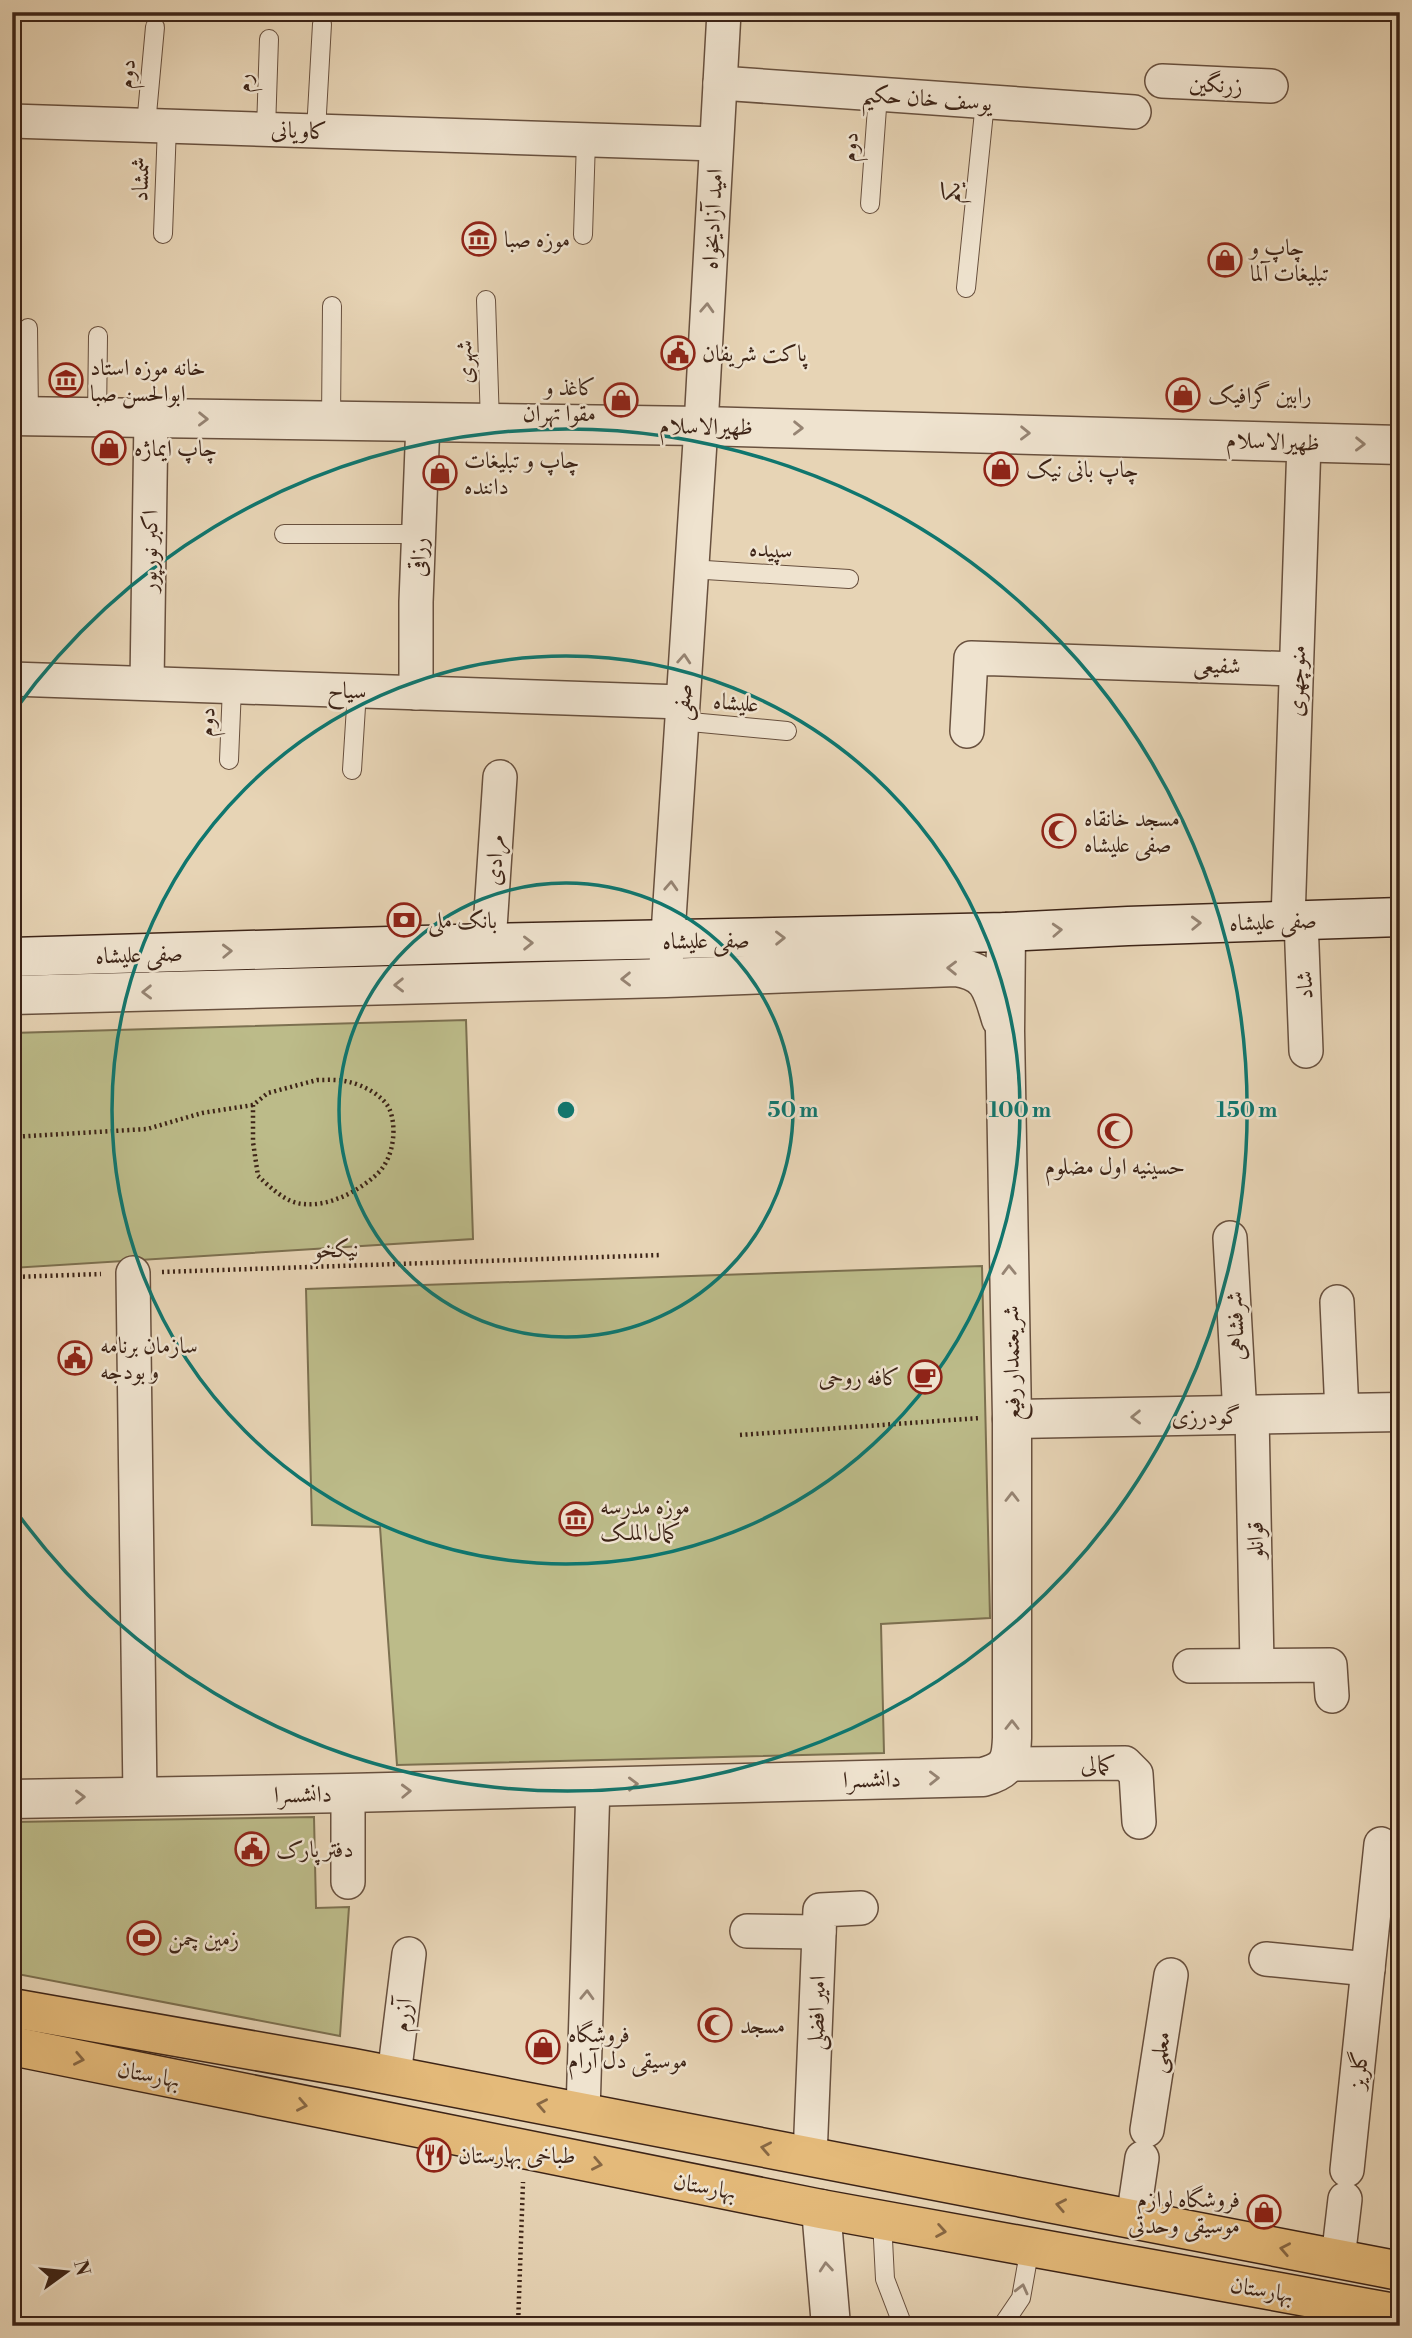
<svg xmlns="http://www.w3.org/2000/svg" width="1412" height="2338" viewBox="0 0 1412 2338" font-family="'Libre Bodoni',Amiri,serif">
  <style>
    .green { fill: #bcbb89; stroke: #7c7050; stroke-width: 2 }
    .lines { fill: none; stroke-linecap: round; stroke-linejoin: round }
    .service-casing { stroke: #68503e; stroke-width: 20 }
    .minor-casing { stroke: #68503e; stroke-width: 36 }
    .tertiary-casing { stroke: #68503e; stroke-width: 41 }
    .secondary-casing { stroke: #3d2417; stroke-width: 41 }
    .primary-casing { stroke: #3d2417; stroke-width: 41 }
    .path { stroke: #3d2417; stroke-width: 4.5; stroke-dasharray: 2 3.5; stroke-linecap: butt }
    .service { stroke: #efe3cf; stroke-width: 18 }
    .minor { stroke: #efe3cf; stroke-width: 33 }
    .tertiary { stroke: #efe3cf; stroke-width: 38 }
    .secondary { stroke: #efe3cf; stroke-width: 38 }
    .primary { stroke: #e4ba7a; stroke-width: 38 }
    .oneway { stroke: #968473 }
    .oneway2 { stroke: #886844 }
    .ring { fill: none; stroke: #0f766e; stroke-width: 3.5 }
    .labels { text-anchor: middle; stroke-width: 5; stroke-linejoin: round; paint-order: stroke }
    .street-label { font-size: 23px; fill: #3d2417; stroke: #efe3cf }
    .poi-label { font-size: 23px; fill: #3d2417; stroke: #efe3cf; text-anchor: start }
    .centre { fill: #0f766e; stroke: #efe3cf; stroke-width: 3.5 }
    .ring-label { font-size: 21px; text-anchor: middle; font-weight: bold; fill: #0f766e; stroke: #efe3cf; stroke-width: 5; stroke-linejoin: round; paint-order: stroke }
  </style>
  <rect width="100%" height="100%" fill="#e7d4b5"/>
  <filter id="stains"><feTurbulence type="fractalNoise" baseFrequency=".00286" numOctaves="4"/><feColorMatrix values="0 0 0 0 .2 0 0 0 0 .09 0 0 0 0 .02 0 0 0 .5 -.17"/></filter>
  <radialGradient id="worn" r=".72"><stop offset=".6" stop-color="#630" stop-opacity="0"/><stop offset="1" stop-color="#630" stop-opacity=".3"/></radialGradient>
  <g class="green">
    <polygon points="466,1020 473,1239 12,1268 12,1033"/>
    <polygon points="982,1266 990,1618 881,1624 884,1753 397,1765 380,1527 312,1525 306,1289"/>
    <polygon points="314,1817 316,1908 349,1907 340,2036 12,1973 12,1822"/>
  </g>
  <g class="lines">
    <defs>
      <g id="service">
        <polyline points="146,125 155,27"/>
        <polyline points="266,129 269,39"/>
        <polyline points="316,131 322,24"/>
        <polyline points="870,204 878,94"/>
        <polyline points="163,234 167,126"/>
        <polyline points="583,235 586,140"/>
        <polyline points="966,288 985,102"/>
        <polyline points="486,300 490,423"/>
        <polyline points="28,328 29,417"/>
        <polyline points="97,418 98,336"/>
        <polyline points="331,420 332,306"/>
        <polyline points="284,534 420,534"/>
        <polyline points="690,569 849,579"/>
        <polyline points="680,721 787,731"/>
        <polyline points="229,760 232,687"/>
        <polyline points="352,770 357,691"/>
        <polyline points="882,2220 885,2279 903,2326"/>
        <polyline points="1002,2326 1021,2298 1030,2247"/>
      </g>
      <g id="minor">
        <polyline points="1162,81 1271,86"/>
        <polyline points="720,83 1134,112"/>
        <polyline points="12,121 716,144"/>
        <polyline points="12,679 682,702"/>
        <polyline points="147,683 151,418"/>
        <polyline points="416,693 416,602 423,422"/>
        <polyline points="967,731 971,658 1296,669"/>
        <polyline points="1288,920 1304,443"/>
        <polyline points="1301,920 1306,1051"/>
        <polyline points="489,943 500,777"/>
        <polyline points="666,965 701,426 724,12"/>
        <polyline points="1230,1238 1240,1415"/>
        <polyline points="133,1273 140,1797"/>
        <polyline points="1337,1302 1342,1413"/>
        <polyline points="1252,1415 1257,1665"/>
        <polyline points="1190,1666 1330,1665 1332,1696"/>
        <polyline points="1007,1764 1125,1763 1136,1774 1139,1822"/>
        <polyline points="348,1882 348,1793"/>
        <polyline points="747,1931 819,1932"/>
        <polyline points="1266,1959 1368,1969"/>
        <polyline points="394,2076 409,1954"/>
        <polyline points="583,2112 593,1785"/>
        <polyline points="1147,2130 1171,1975"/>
        <polyline points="810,2157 820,1910 861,1908"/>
        <polyline points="1347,2170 1381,1844"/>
        <polyline points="1133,2219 1142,2158"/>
        <polyline points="1338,2259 1345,2199"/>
      </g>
      <g id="tertiary">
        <polyline points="12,416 701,426 1400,445"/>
        <path d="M12,995L666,978L956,967C990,972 992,990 1001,1019"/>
        <polyline points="1012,1419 1400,1412"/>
        <path d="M12,1799L348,1793L983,1777C1008,1770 1011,1762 1012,1738V1419L1005,1031L1006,932"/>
        <polyline points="821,2209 831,2326"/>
      </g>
      <polyline id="secondary" points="12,957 489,943 1006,932 1128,926 1400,917"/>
      <g id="primary">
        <polyline points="12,2008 353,2068 1400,2271"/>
        <polyline points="12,2046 821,2209 1400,2314"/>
      </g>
    </defs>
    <use href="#service" class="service-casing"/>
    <use href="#minor" class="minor-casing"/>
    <use href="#tertiary" class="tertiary-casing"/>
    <use href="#secondary" class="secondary-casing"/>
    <use href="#primary" class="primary-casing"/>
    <g class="path">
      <path d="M317,1080C327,1080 339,1079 349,1082C363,1085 382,1095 389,1108C398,1128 393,1160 377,1174C359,1191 329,1207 303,1204C286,1203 270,1187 258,1176L253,1142V1105L268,1093Z"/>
      <polyline points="12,1137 147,1129 202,1113 253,1105"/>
      <polyline points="162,1272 662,1255"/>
      <polyline points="12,1277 101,1274"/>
      <polyline points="740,1435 980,1418"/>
      <polyline points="518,2326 523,2182"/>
    </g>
    <use href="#service" class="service"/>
    <use href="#minor" class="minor"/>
    <use href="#tertiary" class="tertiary"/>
    <use href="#secondary" class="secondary"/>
    <use href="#primary" class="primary"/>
  </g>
  <defs><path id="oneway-chevron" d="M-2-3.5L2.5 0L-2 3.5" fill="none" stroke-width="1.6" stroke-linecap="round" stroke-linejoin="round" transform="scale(1.75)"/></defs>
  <g class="oneway">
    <use href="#oneway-chevron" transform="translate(707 308) rotate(-87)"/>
    <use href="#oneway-chevron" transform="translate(203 419) rotate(1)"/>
    <use href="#oneway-chevron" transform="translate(798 428) rotate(1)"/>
    <use href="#oneway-chevron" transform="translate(1025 433) rotate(1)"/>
    <use href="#oneway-chevron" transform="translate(1360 444) rotate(1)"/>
    <use href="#oneway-chevron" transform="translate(684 659) rotate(-86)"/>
    <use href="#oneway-chevron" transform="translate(671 886) rotate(-87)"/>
    <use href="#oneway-chevron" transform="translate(1196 923) rotate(-2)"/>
    <use href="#oneway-chevron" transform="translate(1057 930) rotate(-3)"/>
    <use href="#oneway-chevron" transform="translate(780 938) rotate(-1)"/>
    <use href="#oneway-chevron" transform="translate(528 943) rotate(-1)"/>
    <use href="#oneway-chevron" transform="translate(227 951) rotate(-2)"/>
    <use href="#oneway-chevron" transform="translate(952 968) rotate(-179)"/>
    <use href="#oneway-chevron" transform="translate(626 979) rotate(179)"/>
    <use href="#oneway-chevron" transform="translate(399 985) rotate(179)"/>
    <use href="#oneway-chevron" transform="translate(147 992) rotate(179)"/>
    <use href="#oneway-chevron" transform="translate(1009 1270) rotate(-91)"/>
    <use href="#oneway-chevron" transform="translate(1136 1417) rotate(179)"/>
    <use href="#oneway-chevron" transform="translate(1012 1497) rotate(-90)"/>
    <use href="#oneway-chevron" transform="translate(1012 1725) rotate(-90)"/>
    <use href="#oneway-chevron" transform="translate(934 1778) rotate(-1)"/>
    <use href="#oneway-chevron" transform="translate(633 1784) rotate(-1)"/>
    <use href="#oneway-chevron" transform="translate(406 1791) rotate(-2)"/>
    <use href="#oneway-chevron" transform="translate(80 1797) rotate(-1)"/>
    <use href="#oneway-chevron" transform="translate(587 1995) rotate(-88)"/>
    <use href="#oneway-chevron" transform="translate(826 2267) rotate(-95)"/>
    <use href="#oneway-chevron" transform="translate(1022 2289) rotate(-76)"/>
  </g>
  <g class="oneway2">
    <use href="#oneway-chevron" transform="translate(79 2059) rotate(11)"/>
    <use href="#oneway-chevron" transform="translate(302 2105) rotate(11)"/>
    <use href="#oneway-chevron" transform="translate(542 2105) rotate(-169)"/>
    <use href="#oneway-chevron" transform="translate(766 2148) rotate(-169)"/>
    <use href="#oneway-chevron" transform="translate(597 2164) rotate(11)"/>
    <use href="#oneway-chevron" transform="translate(1061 2205) rotate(-169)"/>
    <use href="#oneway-chevron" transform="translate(941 2231) rotate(10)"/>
    <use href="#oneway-chevron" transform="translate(1285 2249) rotate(-169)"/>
  </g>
  <g class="ring">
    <circle cx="566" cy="1110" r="227"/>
    <circle cx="566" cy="1110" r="454"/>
    <path d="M15 710A681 681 0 1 1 15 1510"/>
  </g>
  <defs>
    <symbol id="museum-ring" viewBox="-11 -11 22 22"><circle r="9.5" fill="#efe3cf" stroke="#8f2418" stroke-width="1.5"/><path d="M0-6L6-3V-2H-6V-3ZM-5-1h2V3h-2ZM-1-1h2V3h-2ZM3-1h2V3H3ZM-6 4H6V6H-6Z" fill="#8f2418"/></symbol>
    <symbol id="shop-ring" viewBox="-11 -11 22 22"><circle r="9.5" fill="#efe3cf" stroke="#8f2418" stroke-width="1.5"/><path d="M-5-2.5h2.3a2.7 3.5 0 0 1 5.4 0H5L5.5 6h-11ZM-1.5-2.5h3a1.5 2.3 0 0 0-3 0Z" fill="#8f2418"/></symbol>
    <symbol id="civic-ring" viewBox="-11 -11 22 22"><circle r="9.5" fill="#efe3cf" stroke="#8f2418" stroke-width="1.5"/><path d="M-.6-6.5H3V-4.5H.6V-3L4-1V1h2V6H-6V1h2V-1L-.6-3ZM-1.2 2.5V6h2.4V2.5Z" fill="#8f2418"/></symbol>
    <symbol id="mosque-ring" viewBox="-11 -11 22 22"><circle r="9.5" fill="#efe3cf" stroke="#8f2418" stroke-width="1.5"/><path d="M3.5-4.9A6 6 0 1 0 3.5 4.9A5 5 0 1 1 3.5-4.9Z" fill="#8f2418"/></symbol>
    <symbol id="bank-ring" viewBox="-11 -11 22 22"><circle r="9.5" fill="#efe3cf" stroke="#8f2418" stroke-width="1.5"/><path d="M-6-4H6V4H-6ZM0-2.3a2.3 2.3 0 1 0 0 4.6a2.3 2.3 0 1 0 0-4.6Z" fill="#8f2418"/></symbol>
    <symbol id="cafe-ring" viewBox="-11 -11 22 22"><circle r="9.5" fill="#efe3cf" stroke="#8f2418" stroke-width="1.5"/><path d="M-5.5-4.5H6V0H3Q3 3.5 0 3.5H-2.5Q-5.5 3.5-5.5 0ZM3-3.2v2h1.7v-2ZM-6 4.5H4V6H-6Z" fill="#8f2418"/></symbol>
    <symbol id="stadium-ring" viewBox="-11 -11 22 22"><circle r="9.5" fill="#efe3cf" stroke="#8f2418" stroke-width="1.5"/><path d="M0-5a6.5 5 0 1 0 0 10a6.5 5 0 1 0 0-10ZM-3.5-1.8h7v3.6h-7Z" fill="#8f2418"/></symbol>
    <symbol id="restaurant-ring" viewBox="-11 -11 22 22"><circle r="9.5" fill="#efe3cf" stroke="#8f2418" stroke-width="1.5"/><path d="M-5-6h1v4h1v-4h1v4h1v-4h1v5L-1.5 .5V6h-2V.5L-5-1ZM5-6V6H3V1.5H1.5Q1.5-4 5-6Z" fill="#8f2418"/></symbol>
  </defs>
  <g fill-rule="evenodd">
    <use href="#museum-ring" x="460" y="220" width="38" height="38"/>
    <use href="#shop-ring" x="1206" y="241" width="38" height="38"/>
    <use href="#civic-ring" x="659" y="334" width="38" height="38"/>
    <use href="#museum-ring" x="47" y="361" width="38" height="38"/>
    <use href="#shop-ring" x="1164" y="376" width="38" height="38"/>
    <use href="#shop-ring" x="602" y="381" width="38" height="38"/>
    <use href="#shop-ring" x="90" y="429" width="38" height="38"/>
    <use href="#shop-ring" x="982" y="450" width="38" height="38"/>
    <use href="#shop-ring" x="421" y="454" width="38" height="38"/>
    <use href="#mosque-ring" x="1040" y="812" width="38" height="38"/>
    <use href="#bank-ring" x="385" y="901" width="38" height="38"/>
    <use href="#mosque-ring" x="1096" y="1112" width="38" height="38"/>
    <use href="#civic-ring" x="56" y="1339" width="38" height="38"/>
    <use href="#cafe-ring" x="906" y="1358" width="38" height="38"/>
    <use href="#museum-ring" x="557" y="1500" width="38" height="38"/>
    <use href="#civic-ring" x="233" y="1830" width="38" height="38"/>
    <use href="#stadium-ring" x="125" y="1919" width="38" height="38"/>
    <use href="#mosque-ring" x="696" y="2006" width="38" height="38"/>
    <use href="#shop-ring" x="524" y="2028" width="38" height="38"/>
    <use href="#restaurant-ring" x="415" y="2136" width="38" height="38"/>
    <use href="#shop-ring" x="1245" y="2193" width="38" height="38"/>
  </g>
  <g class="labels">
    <g class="street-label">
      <text transform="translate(126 74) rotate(-85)" y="8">دوم</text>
      <text transform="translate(243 83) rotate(-88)" y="8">رم</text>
      <text transform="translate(1216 84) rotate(3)" y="8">زرنگین</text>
      <text transform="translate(927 98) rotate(4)" y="8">یوسف خان حکیم</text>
      <text transform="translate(299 130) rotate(2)" y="8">کاویانی</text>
      <text transform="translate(849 147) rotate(-86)" y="8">دوم</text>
      <text transform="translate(140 179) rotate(-88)" y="8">شمشاد</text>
      <text transform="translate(951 192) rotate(-84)" y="8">یکم</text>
      <text transform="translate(712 219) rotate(-87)" y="8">امید آزادیخواه</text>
      <text transform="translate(464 362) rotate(-92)" y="8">شهری</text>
      <text transform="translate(706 426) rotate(1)" y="8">ظهیرالاسلام</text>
      <text transform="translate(1273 441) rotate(2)" y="8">ظهیرالاسلام</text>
      <text transform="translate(771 549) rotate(3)" y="8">سپیده</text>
      <text transform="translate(149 551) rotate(-89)" y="8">اکبر نورپور</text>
      <text transform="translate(418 557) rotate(-87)" y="8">رزاقی</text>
      <text transform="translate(1217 665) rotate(2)" y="8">شفیعی</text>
      <text transform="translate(1296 681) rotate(-88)" y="8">منوچهری</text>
      <text transform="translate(347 690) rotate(2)" y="8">سیاح</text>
      <text transform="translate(682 702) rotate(-86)" y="8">صفی</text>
      <text transform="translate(736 702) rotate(5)" y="8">علیشاه</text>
      <text transform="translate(206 722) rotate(-88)" y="8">دوم</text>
      <text transform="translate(494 860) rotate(-86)" y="8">مرادی</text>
      <text transform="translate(1273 921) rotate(-2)" y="8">صفی علیشاه</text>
      <text transform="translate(706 940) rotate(-1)" y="8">صفی علیشاه</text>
      <text transform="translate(139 954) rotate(-2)" y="8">صفی علیشاه</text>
      <text transform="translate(1304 985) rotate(-92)" y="8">شاد</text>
      <text transform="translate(336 1249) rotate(-2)" y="8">نیکخو</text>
      <text transform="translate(1235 1326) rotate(-93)" y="8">شرفشاهی</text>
      <text transform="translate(1011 1363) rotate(-91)" y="8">شریعتمدار رفیع</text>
      <text transform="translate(1206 1416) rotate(-1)" y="8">گودرزی</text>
      <text transform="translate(1255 1540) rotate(-91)" y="8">قوانلو</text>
      <text transform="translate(1098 1764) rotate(1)" y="8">کمالی</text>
      <text transform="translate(872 1779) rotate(-1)" y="8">دانشسرا</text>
      <text transform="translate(303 1794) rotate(-1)" y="8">دانشسرا</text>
      <text transform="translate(816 2013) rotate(-88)" y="8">امیر افضلی</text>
      <text transform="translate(402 2015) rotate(-83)" y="8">آزرم</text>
      <text transform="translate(1159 2052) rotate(-81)" y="8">معلمی</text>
      <text transform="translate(1358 2070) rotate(-84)" y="8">گلریز</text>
      <text transform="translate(149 2074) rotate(11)" y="8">بهارستان</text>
      <text transform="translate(705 2186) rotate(11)" y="8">بهارستان</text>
      <text transform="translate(1262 2289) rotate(10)" y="8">بهارستان</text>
    </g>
    <g class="poi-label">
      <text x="504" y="247">موزه صبا</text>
      <text x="1250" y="255">چاپ و<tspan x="1250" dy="26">تبلیغات آلما</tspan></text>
      <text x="702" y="361">پاکت شریفان</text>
      <text x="90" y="375">خانه موزه استاد<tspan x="90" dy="26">ابوالحسن صبا</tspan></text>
      <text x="596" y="395" text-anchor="end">کاغذ و<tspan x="596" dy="26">مقوا تهران</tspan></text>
      <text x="1208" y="403">رابین گرافیک</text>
      <text x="134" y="456">چاپ ایماژه</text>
      <text x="464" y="468">چاپ و تبلیغات<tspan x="464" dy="26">داننده</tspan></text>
      <text x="1026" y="477">چاپ بانی‌ نیک</text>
      <text x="1084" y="826">مسجد خانقاه<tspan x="1084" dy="26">صفی علیشاه</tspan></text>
      <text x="428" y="928">بانک ملی</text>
      <text x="1115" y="1174" text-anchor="middle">حسینیه اول مضلوم</text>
      <text x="100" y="1353">سازمان برنامه<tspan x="100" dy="26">و بودجه</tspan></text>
      <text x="900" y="1385" text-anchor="end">کافه روحی</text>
      <text x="600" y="1514">موزه مدرسه<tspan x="600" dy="26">کمال‌الملک</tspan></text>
      <text x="276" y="1857">دفتر پارک</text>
      <text x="168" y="1946">زمین چمن</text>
      <text x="740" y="2033">مسجد</text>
      <text x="568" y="2042">فروشگاه<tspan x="568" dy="26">موسیقی دل آرام</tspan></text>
      <text x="458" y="2163">طباخی بهارستان</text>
      <text x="1240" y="2207" text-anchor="end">فروشگاه لوازم<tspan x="1240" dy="26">موسیقی وحدتی</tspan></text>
    </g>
  </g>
  <circle cx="566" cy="1110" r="10" class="centre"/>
  <g class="ring-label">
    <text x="793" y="1117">50 m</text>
    <text x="1020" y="1117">100 m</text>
    <text x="1247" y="1117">150 m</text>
  </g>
  <rect width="1412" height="2338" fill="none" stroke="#e7d4b5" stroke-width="42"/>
  <rect x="14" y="14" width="1384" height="2310" fill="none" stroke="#3d2417" stroke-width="3.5"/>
  <rect x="21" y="21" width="1370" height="2296" fill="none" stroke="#3d2417" stroke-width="2"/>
  <g transform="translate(66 2272) rotate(75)" stroke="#efe3cf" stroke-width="5" paint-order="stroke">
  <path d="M0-5L12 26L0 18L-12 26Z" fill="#3d2417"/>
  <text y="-10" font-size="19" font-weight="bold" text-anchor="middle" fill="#3d2417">N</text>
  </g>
  <rect width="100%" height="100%" filter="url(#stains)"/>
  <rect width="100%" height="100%" fill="url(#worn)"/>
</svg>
